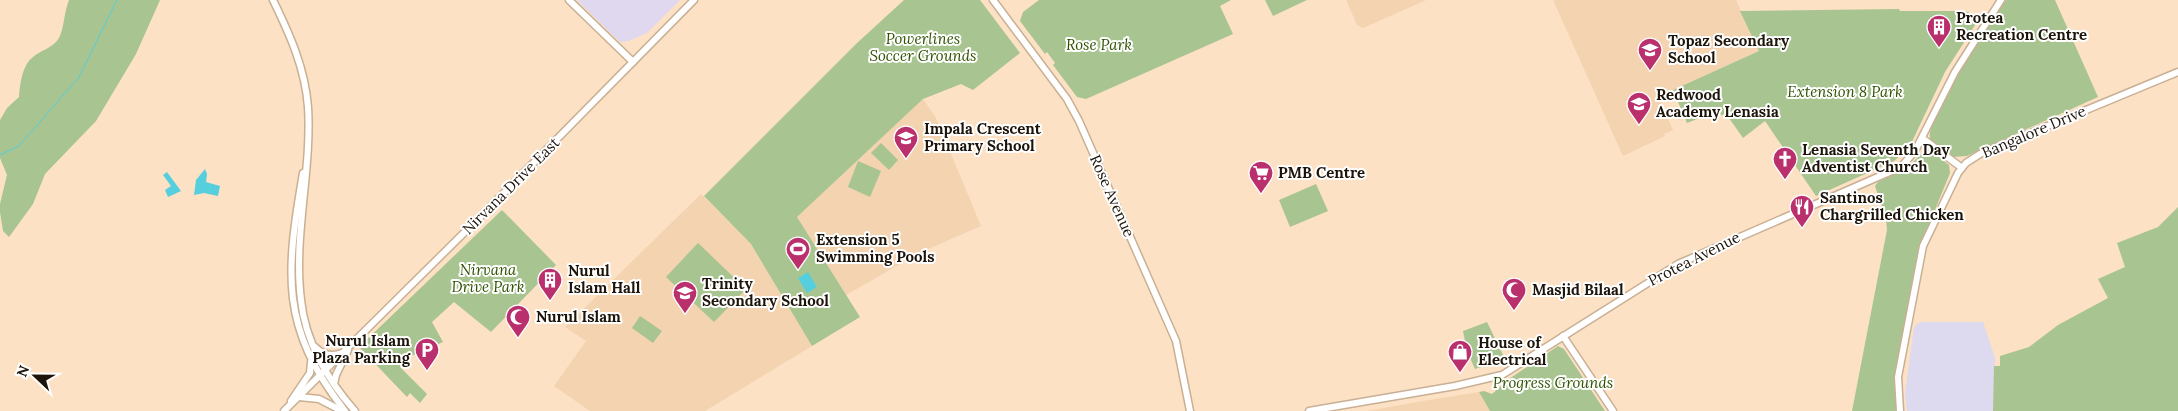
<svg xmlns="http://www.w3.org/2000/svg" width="2178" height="411" viewBox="0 0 2178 411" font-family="Lora,serif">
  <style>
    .commercial { fill: #e0d8ee }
    .industrial { fill: #ddd9ef }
    .built { fill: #f3d3b0 }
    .green { fill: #a8c491 }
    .water { fill: #55cfdd }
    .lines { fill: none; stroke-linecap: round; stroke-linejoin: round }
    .stream { stroke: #55cfdd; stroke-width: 1 }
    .secondary-casing { stroke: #c9b094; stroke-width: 9 }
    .secondary { stroke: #fff; stroke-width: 6 }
    .labels { text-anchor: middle; stroke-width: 4; stroke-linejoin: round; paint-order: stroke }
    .poi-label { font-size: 15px; font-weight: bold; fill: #1c1309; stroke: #fff; text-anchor: start }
    .park-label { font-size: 15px; font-style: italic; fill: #305200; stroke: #fff }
    .street-label { font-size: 15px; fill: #1c1309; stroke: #fff }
  </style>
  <rect width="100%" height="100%" fill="#fce1c4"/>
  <polygon class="commercial" points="577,0 680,0 647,33 629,41 620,42"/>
  <polygon class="industrial" points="1920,322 1983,322 1995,358 1993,411 1907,411 1905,393 1914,327"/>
  <g class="built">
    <polygon points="1346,0 1426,0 1363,28 1357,25"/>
    <polygon points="1553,0 1736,0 1759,51 1658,97 1673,130 1664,134 1665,136 1623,156"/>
    <polygon points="923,99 936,118 981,226 921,252 846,295 797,217"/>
    <polygon points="701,194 751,244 812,346 705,411 590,411 554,386 586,341 565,327"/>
    <polygon points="1479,392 1490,411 1367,411 1429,400"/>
  </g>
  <g class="green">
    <path d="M69,0H160L136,54L96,121L45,174L33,204L9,237L3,231L0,212V204L7,175L0,158V120L7,108L19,97C20,85 22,65 33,57C41,50 53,48 59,38C64,29 64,12 69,0Z"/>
    <polygon points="904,0 980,0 1020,53 973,90 961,84 923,99 797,217 860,317 812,346 751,244 704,196 856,44"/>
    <polygon points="1039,0 1231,0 1220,6 1233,34 1086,99 1077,97 1053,65 1055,63 1047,52 1045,54 1020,21 1023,12"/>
    <polygon points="1265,0 1307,0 1273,16"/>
    <path d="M2006,0H2055L2098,97L1967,156L1952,157L1930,139C1925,120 1992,21 2006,0Z"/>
    <polygon points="1899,9 1900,11 1960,11 1968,12 1979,19 1945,72 1909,148 1894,161 1816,196 1765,121 1743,138 1729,118 1715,112 1687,123 1673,90 1759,51 1740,11"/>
    <polygon points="881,143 898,160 889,170 871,153"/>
    <polygon points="1925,150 1930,150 1949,165 1950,173 1919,249 1894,381 1897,411 1852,411 1887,230 1886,219 1875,186 1878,182 1907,168"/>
    <polygon points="858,161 881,171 870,197 848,187"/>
    <polygon points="1316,184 1328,211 1290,227 1279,200"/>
    <polygon points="2178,207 2178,411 1993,411 1994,366 2000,366 2000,356 2029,347 2058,325 2108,298 2098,279 2125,267 2117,243 2158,227"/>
    <polygon points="502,210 556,265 491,332 454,302 432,322 443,342 411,356 400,367 427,394 420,403 410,393 407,397 359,347"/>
    <polygon points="698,243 746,289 714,322 666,277"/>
    <polygon points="640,316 662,331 653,343 632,328"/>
    <polygon points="1487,322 1505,359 1475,369 1467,351 1463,331"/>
    <polygon points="1558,346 1564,349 1605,411 1490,411 1479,392 1484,391 1492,394 1509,379"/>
  </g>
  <g class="water">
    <polygon points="205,169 207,174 206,182 220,186 218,196 204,193 194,195 196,180"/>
    <polygon points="167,172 181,191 168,197 165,190 171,186 163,175"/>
    <polygon points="808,272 817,287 807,293 798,278"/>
  </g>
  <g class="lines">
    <polyline class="stream" points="0,155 19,146 79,77 117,0"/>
    <defs>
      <g id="secondary">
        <path d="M273,0C290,35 305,68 308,107C312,171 293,236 301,300C305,341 328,381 355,411"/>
        <polyline points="569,0 633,62"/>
        <polyline points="993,0 1067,99 1079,121 1176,341 1190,411"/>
        <polyline points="1922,138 1962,168"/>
        <path d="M303,173C286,272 279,327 345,411"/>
        <polyline points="1563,336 1613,411"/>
        <path d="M315,347C323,355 332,357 342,353"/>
        <polyline points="334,384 336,375 348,350"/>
        <polyline points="299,397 319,399 342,411"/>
        <polyline points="291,401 310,373 311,362"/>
        <polyline points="284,411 485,212 694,0"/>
        <polyline points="1309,411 1455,386 1502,375 1678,264 1901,167 1915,151 1955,72 2001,0"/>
        <polyline points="1900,411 1898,377 1923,246 1958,173 1966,163 1980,154 2178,72"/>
      </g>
    </defs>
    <use href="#secondary" class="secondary-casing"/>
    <use href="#secondary" class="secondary"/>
  </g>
  <defs>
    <symbol id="building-pin" viewBox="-11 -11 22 30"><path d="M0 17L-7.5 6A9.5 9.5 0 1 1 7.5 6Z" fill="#b9306d" stroke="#fff"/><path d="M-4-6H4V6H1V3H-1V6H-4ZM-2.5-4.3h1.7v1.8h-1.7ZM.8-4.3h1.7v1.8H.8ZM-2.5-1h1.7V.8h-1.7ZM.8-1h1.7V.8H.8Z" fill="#fff"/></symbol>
    <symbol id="school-pin" viewBox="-11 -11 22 30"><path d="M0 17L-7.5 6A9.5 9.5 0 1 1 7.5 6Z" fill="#b9306d" stroke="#fff"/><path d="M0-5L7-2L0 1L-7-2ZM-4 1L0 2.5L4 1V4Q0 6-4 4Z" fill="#fff"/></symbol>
    <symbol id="church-pin" viewBox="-11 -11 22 30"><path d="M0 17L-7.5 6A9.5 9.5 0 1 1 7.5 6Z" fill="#b9306d" stroke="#fff"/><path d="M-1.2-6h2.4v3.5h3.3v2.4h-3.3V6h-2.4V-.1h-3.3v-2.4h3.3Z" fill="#fff"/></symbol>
    <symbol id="supermarket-pin" viewBox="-11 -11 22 30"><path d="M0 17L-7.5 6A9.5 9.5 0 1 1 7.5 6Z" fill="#b9306d" stroke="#fff"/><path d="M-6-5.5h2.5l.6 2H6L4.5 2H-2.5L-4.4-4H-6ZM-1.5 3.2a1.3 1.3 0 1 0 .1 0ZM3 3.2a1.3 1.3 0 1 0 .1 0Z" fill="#fff"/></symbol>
    <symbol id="restaurant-pin" viewBox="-11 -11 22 30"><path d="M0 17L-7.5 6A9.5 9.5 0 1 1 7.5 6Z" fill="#b9306d" stroke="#fff"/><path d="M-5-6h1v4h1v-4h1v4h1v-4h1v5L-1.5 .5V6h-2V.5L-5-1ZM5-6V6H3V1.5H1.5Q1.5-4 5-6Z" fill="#fff"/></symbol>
    <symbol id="stadium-pin" viewBox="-11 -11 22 30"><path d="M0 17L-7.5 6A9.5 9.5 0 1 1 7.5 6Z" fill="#b9306d" stroke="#fff"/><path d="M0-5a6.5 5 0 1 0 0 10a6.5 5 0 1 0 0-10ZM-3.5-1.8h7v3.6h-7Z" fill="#fff"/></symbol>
    <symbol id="mosque-pin" viewBox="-11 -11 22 30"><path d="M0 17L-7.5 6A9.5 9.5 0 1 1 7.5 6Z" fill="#b9306d" stroke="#fff"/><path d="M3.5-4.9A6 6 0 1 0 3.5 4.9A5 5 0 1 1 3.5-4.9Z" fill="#fff"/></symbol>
    <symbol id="parking-pin" viewBox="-11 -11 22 30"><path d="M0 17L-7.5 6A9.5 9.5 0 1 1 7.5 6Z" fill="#b9306d" stroke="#fff"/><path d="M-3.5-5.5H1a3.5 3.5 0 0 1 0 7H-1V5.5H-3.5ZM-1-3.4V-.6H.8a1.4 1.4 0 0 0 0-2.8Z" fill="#fff"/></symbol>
    <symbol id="shop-pin" viewBox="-11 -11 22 30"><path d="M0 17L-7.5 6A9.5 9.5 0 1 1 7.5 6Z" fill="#b9306d" stroke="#fff"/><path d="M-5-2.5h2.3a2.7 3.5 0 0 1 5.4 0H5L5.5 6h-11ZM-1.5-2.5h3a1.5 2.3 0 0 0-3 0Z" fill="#fff"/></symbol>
  </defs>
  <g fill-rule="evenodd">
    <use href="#building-pin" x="1925" y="13" width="28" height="38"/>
    <use href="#school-pin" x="1636" y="36" width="28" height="38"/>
    <use href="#school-pin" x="1625" y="90" width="28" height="38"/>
    <use href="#school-pin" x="892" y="124" width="28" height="38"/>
    <use href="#church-pin" x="1771" y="145" width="28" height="38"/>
    <use href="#supermarket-pin" x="1247" y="159" width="28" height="38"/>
    <use href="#restaurant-pin" x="1788" y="193" width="28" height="38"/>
    <use href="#stadium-pin" x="784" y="235" width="28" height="38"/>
    <use href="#building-pin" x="536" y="266" width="28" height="38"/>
    <use href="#mosque-pin" x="1500" y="276" width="28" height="38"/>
    <use href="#school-pin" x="671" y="279" width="28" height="38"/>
    <use href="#mosque-pin" x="504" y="303" width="28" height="38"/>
    <use href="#parking-pin" x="413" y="336" width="28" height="38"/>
    <use href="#shop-pin" x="1446" y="338" width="28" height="38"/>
  </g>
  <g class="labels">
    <g class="poi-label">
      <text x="1956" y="23">Protea<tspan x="1956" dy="17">Recreation Centre</tspan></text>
      <text x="1668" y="46">Topaz Secondary<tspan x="1668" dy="17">School</tspan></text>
      <text x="1656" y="100">Redwood<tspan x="1656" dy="17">Academy Lenasia</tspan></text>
      <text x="924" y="134">Impala Crescent<tspan x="924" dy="17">Primary School</tspan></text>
      <text x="1802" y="155">Lenasia Seventh Day<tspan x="1802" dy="17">Adventist Church</tspan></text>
      <text x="1278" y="178">PMB Centre</text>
      <text x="1820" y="203">Santinos<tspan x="1820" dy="17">Chargrilled Chicken</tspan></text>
      <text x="816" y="245">Extension 5<tspan x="816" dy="17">Swimming Pools</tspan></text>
      <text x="568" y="276">Nurul<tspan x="568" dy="17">Islam Hall</tspan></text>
      <text x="702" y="289">Trinity<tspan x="702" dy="17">Secondary School</tspan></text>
      <text x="1532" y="295">Masjid Bilaal</text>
      <text x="536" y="322">Nurul Islam</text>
      <text x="410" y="346" text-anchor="end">Nurul Islam<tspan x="410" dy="17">Plaza Parking</tspan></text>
      <text x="1478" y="348">House of<tspan x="1478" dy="17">Electrical</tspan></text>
    </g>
    <g class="park-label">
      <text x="923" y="44">Powerlines<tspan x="923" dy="17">Soccer Grounds</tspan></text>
      <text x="1099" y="50">Rose Park</text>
      <text x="1845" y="97">Extension 8 Park</text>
      <text x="488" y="275">Nirvana<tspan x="488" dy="17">Drive Park</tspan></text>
      <text x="1553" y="388">Progress Grounds</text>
    </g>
    <g class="street-label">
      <text transform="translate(2034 132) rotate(-23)" y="5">Bangalore Drive</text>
      <text transform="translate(511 186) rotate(-45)" y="5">Nirvana Drive East</text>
      <text transform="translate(1112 196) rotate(66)" y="5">Rose Avenue</text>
      <text transform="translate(1694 259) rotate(-27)" y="5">Protea Avenue</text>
    </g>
  </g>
  <g transform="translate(35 376) rotate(292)" stroke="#ffffff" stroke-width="4" paint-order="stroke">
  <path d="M0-4L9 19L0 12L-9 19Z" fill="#1c1309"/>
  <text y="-8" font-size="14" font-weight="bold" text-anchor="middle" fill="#1c1309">N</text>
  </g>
</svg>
